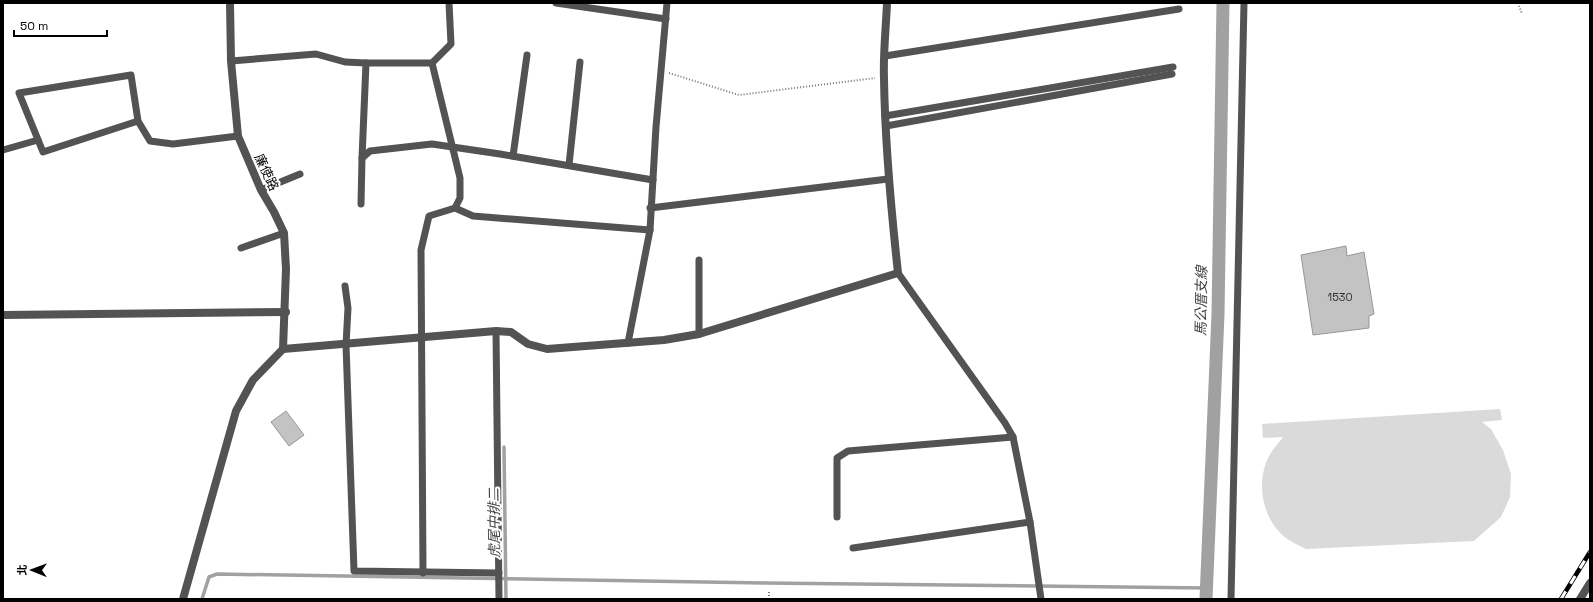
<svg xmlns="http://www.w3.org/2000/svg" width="1593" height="602" viewBox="0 0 1593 602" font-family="'Space Grotesk','Noto Sans TC',sans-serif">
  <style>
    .green { fill: #dadada }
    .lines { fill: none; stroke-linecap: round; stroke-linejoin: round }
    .stream { stroke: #a1a1a1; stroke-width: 3.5 }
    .canal { stroke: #a1a1a1; stroke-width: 13 }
    .building { fill: #c3c3c3; stroke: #979797 }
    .path { stroke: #757575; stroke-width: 2; stroke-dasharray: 1 2; stroke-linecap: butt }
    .service { stroke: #535353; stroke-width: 7 }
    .minor { stroke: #535353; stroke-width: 8 }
    .tertiary { stroke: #535353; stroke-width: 8 }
    .rail-casing { stroke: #000; stroke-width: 4.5 }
    .rail { stroke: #fff; stroke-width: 3; stroke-dasharray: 9; stroke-linecap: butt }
    .labels { text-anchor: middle; stroke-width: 4; stroke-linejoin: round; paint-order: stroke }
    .number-label { font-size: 11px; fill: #313131 }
    .street-label { font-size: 13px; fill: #000; stroke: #fff }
    .water-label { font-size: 14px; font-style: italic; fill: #424242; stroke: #fff }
  </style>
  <rect width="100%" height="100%" fill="#fff"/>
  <path class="green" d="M1500,409L1502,420L1482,422L1491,429L1503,450L1511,474L1510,497L1501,517L1474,541L1306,549C1301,546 1295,544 1289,540C1265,525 1256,489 1266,463C1269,453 1277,445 1283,437L1263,438L1262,424Z"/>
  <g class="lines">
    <g class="stream">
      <polyline points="504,447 506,599"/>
      <polyline points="202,599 209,577 217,574 765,583 1207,588"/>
    </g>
    <polyline class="canal" points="1206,599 1218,314 1223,3"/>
  </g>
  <g class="building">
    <polygon points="1346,246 1347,256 1364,252 1374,314 1369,316 1369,328 1313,335 1301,255"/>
    <polygon points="286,411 304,435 289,446 271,422"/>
  </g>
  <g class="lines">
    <g class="path">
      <polyline points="1518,3 1522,14"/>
      <polyline points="669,73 739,95 875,78"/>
      <polyline points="769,599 769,590"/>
    </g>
    <g class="service">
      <polyline points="556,3 666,19"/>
      <polyline points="885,56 1179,9"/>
      <polyline points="231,61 316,54 345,62 366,63 432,63 451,44 449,3"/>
      <polyline points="885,116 1173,67"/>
      <polyline points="138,121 131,75 19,93 43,152 138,121 150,141 173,144 238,136"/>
      <polyline points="886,126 1172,74"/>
      <polyline points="3,150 38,140"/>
      <polyline points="513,156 527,55"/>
      <polyline points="362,158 366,63"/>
      <polyline points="569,165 580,62"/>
      <polyline points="261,190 300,174"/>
      <polyline points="361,204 362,158 370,151 432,144 500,154 653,180"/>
      <polyline points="455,208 473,216 650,230"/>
      <polyline points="650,208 888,179"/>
      <polyline points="241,248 284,233"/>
      <polyline points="898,273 1005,423 1013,437 1030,522 1041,599"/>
      <polyline points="345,286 348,308 346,345 354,571 499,573"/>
      <polyline points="496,331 499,599"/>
      <polyline points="699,334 699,260"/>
      <polyline points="628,343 650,230 656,127 667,3"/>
      <polyline points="837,517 837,458 848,451 1013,437"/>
      <polyline points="853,548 1030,522"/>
      <polyline points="423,573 421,250 429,216 455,208 460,198 460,178 432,63"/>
      <polyline points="1231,599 1244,3"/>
    </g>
    <g class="minor">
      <polyline points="3,315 286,312"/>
      <path d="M283,349L496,331L511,332L528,344L547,349L664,340L699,334L898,273C891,209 885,144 884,79C883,54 886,28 887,3"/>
      <polyline points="1580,599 1590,583"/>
    </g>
    <polyline class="tertiary" points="183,599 236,411 253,380 283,349 286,269 284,233 274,212 261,190 238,136 231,61 230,3"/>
    <defs>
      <polyline id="rail" points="1561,599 1590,552"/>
    </defs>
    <use href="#rail" class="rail-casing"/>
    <use href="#rail" class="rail"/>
  </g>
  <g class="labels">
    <g class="number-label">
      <text x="1340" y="301">1530</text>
    </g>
    <g class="street-label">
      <text transform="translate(267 172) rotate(65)" y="5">廉使路</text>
    </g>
    <g class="water-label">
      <text transform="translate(1201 301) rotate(-89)" y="5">馬公厝支線</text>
      <text transform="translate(494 523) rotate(-91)" y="5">虎尾中排二</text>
    </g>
  </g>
  <rect width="1593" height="602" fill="none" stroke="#000000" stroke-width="8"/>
  <g transform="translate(32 570) rotate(271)" stroke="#ffffff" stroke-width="3" paint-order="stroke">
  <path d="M0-3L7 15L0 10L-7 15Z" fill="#000000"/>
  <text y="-6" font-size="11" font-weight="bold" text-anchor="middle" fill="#000000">北</text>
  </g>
  <path d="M14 30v6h93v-6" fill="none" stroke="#000000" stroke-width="2"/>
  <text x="20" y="30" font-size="12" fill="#000000" stroke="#ffffff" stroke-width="3" paint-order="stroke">50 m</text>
</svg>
